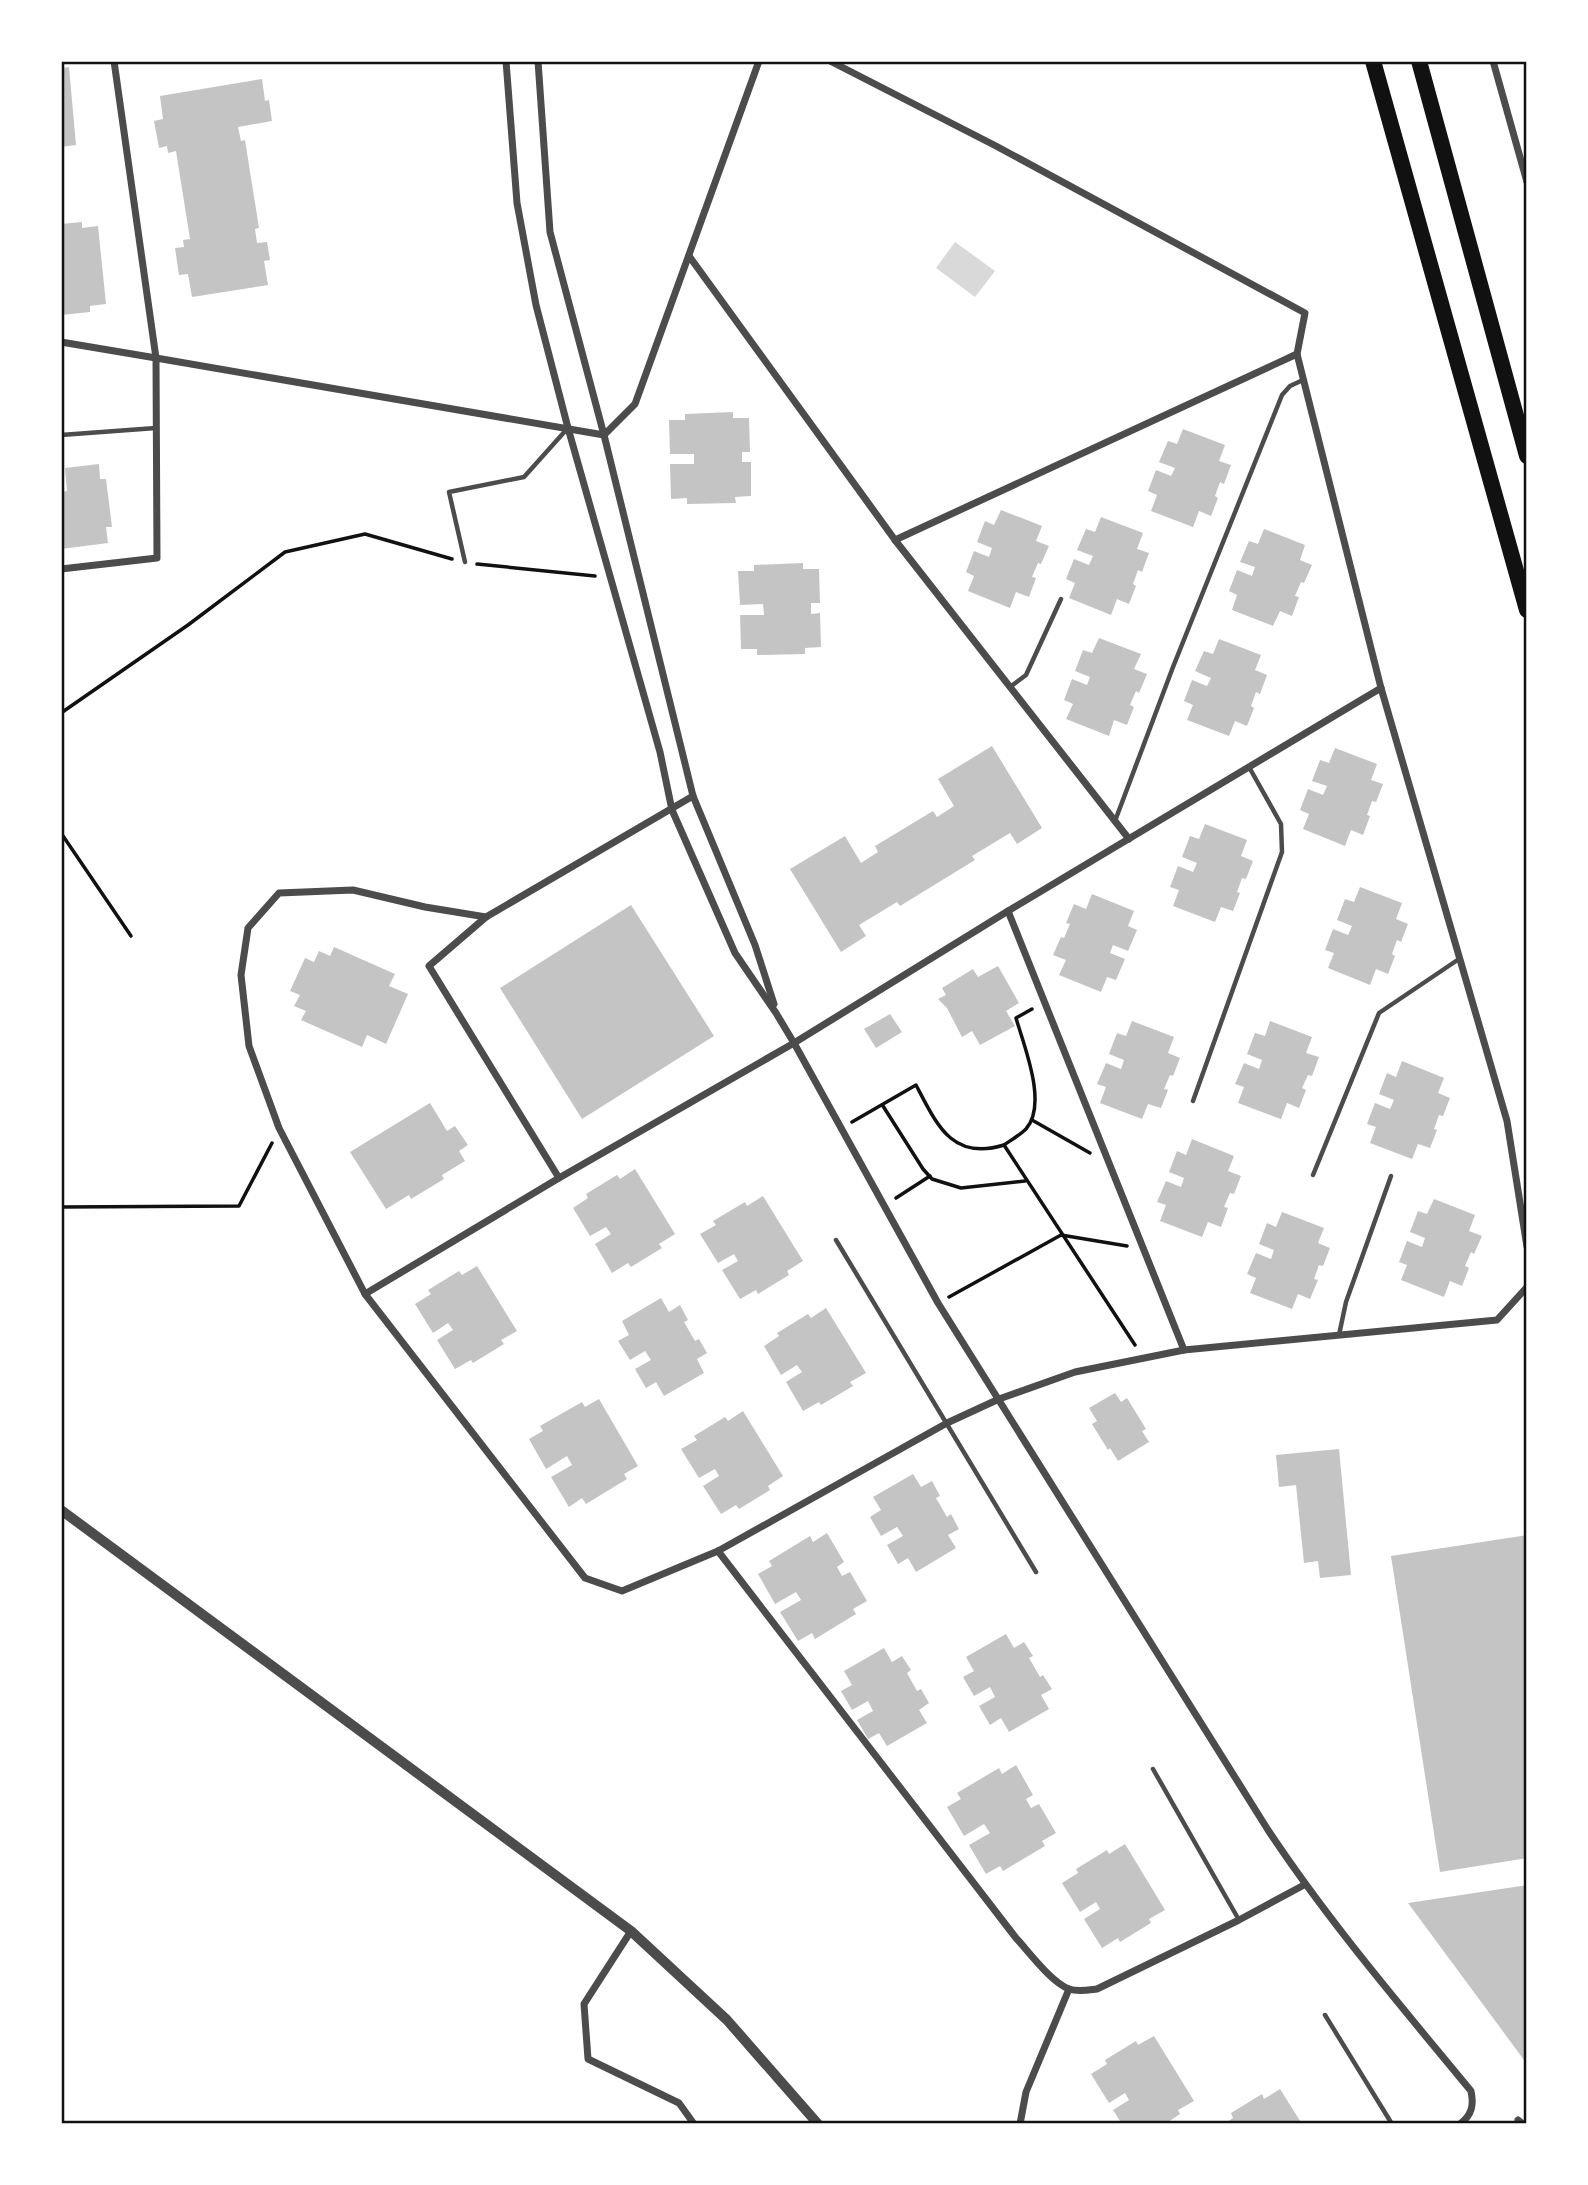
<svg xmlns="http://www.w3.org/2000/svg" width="1588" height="2185" viewBox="0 0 1588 2185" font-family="Signika,sans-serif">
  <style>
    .water { fill: #d9d9d9 }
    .building { fill: #c4c4c4 }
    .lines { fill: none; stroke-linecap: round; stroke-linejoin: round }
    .path { stroke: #111; stroke-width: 3.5 }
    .service { stroke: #4c4c4c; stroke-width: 4.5 }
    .minor { stroke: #4c4c4c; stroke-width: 7 }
    .tertiary { stroke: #4c4c4c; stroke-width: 10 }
    .trunk { stroke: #111; stroke-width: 16 }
    .neatline { fill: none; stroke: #111; stroke-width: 2.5 }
  </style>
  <rect width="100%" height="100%" fill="#fff"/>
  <polygon class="water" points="955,242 995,271 975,297 936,268"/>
  <g class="building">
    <polygon points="69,67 76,145 61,147 61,68"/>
    <polygon points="262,79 265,101 269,100 272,121 238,127 241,141 245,140 259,228 255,229 257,243 267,242 270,260 264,261 268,285 192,297 188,274 179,275 175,248 184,247 183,240 190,239 176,151 168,153 167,146 159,148 154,121 163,119 160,96"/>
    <polygon points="82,222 82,228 98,226 106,304 90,306 90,312 61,315 61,224"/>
    <polygon points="733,412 733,418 749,418 750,452 742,452 742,462 751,462 751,496 735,497 736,503 687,504 687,498 671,499 670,464 694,464 694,454 670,454 669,420 685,420 685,414"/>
    <polygon points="1183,429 1225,445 1219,461 1231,465 1224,484 1220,482 1215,496 1218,498 1211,516 1199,511 1193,527 1151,511 1157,495 1148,491 1156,470 1171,476 1175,468 1159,462 1168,441 1177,444"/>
    <polygon points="99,464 100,479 106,479 112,527 106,527 108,543 61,549 61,492 67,491 65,468"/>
    <polygon points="1001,510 1042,526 1036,541 1049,546 1041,564 1038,563 1032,577 1036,578 1029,597 1016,592 1010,608 968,591 974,576 966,572 974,551 989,557 992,548 977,542 985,521 994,525"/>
    <polygon points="1101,517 1143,533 1137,549 1149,553 1142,572 1138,570 1133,584 1136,586 1129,604 1117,599 1111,615 1069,598 1075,583 1066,579 1074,559 1089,565 1093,556 1077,550 1086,529 1095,532"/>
    <polygon points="1264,529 1305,545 1300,560 1312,565 1304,583 1301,582 1295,596 1299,597 1292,616 1280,611 1273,626 1232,610 1237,595 1229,591 1237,570 1252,576 1255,567 1240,562 1249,541 1258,544"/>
    <polygon points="803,563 803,569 819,569 820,603 811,603 811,614 820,613 821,647 805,648 805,654 757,655 757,649 741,649 740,615 764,615 763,604 740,605 738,571 754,571 754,565"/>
    <polygon points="1099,638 1141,654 1134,669 1147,674 1139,693 1136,691 1130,705 1134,707 1127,725 1114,720 1109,736 1066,719 1073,704 1064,700 1072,679 1087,685 1090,677 1075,671 1083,650 1092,653"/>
    <polygon points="1219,639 1261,655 1255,670 1267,675 1260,694 1256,692 1251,706 1254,708 1247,726 1235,721 1229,736 1187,720 1193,705 1184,701 1192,680 1207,686 1211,678 1195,671 1204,651 1213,654"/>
    <polygon points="992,746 1042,828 1017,844 1010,833 972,856 975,860 900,906 897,902 859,925 866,936 841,952 790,869 845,836 861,863 878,852 875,846 933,811 937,817 954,806 938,779"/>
    <polygon points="1335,748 1377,764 1371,780 1383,784 1376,802 1372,801 1367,815 1370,816 1363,835 1351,830 1345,846 1303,829 1309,814 1300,810 1308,789 1323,795 1327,786 1312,781 1320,760 1329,763"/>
    <polygon points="1205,824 1247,840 1241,856 1253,861 1246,879 1242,878 1237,892 1240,893 1233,911 1221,907 1215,922 1173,906 1179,890 1170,887 1178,866 1193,872 1197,863 1182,857 1190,836 1199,839"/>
    <polygon points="1360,887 1402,903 1396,919 1408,924 1401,942 1397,940 1392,954 1395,956 1388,974 1376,969 1370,985 1328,968 1334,953 1325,950 1333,929 1348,935 1352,926 1337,920 1345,899 1354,902"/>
    <polygon points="1092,894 1134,911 1128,926 1137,930 1128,951 1113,945 1110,953 1125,959 1116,980 1107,977 1101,992 1059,975 1066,960 1053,955 1061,937 1064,938 1070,924 1066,923 1074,904 1086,909"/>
    <polygon points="631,905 714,1036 582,1119 500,988"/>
    <polygon points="334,947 395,974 389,986 408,994 386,1044 367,1035 362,1047 301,1020 306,1011 294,1006 300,995 290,991 305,958 314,962 319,951 330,956"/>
    <polygon points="998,966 1019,1003 1006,1011 1015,1026 980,1045 972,1031 962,1037 947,1008 938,999 946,995 942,988 973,969 978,977"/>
    <polygon points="890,1014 902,1032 876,1048 864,1029"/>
    <polygon points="1132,1021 1174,1037 1168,1053 1180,1058 1173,1076 1170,1075 1164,1089 1168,1090 1161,1108 1148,1104 1142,1119 1100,1103 1106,1087 1097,1084 1106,1063 1121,1069 1124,1060 1109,1054 1117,1033 1126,1036"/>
    <polygon points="1270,1021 1312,1037 1306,1053 1319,1057 1312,1076 1308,1075 1302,1088 1306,1090 1299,1108 1287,1103 1281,1119 1238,1103 1244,1087 1235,1084 1244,1063 1259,1069 1262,1060 1247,1054 1255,1033 1265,1036"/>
    <polygon points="1402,1061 1444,1078 1438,1093 1450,1098 1443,1116 1439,1115 1434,1129 1437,1130 1430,1148 1418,1144 1412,1159 1370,1143 1376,1127 1367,1124 1375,1103 1390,1109 1394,1100 1379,1094 1387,1073 1396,1077"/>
    <polygon points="430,1103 447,1131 455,1126 468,1145 459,1151 465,1161 442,1175 444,1179 411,1199 409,1195 386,1209 350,1152"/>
    <polygon points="1192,1139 1234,1156 1228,1171 1241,1176 1234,1194 1230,1193 1224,1207 1228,1208 1221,1227 1208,1222 1202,1237 1160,1221 1166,1205 1157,1202 1166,1181 1181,1187 1184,1178 1169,1172 1177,1151 1186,1155"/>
    <polygon points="635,1169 675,1234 659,1244 662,1248 631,1267 628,1263 612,1273 595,1244 611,1234 606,1227 590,1236 573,1208 588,1198 586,1194 617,1175 620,1179"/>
    <polygon points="763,1196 803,1261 787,1271 789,1275 758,1294 756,1290 740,1299 722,1270 738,1261 734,1254 718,1263 700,1234 716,1225 713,1221 745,1202 747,1206"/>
    <polygon points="1434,1199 1475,1215 1469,1231 1482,1236 1474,1254 1471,1252 1465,1266 1469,1268 1462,1286 1450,1281 1444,1297 1401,1280 1407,1265 1399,1262 1407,1241 1422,1247 1425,1238 1410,1232 1418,1211 1427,1214"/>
    <polygon points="1282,1212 1324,1228 1318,1243 1330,1248 1323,1266 1319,1265 1314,1279 1318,1280 1310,1299 1298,1294 1292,1309 1250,1293 1256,1278 1247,1274 1256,1253 1271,1259 1274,1250 1259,1244 1267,1223 1276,1227"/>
    <polygon points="477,1266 517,1331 501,1340 504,1344 473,1363 471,1360 455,1369 437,1340 453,1330 448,1323 433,1333 415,1304 431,1294 428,1290 459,1271 462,1275"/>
    <polygon points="661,1298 669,1312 680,1305 688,1320 684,1322 695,1341 699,1339 707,1353 697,1359 704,1373 664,1396 656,1382 646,1388 635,1369 651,1360 645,1351 630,1360 618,1341 629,1335 622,1321"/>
    <polygon points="826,1308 866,1373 850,1382 853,1386 821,1405 819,1402 803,1411 786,1382 802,1372 797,1365 781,1375 764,1346 779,1336 777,1333 808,1314 811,1318"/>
    <polygon points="1115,1393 1121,1402 1127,1398 1146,1429 1142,1431 1149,1442 1118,1461 1110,1448 1108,1450 1092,1424 1097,1421 1089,1408"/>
    <polygon points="599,1399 638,1466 624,1474 627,1479 586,1504 582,1498 569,1507 551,1477 572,1465 567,1456 546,1469 529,1439 543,1431 540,1426 582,1402 585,1407"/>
    <polygon points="743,1411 783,1476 768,1486 770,1490 739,1509 736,1505 721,1514 703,1486 719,1476 715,1469 699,1478 681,1449 697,1440 694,1436 725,1417 728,1421"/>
    <polygon points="1339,1449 1351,1575 1320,1578 1318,1561 1304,1563 1296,1485 1279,1487 1276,1455"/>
    <polygon points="913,1474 921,1487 932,1481 940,1496 936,1498 947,1517 951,1514 959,1529 948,1535 956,1548 916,1572 908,1558 898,1564 887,1545 903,1536 897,1527 881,1536 870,1517 881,1510 873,1497"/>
    <polygon points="827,1533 844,1562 837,1567 842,1576 850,1572 867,1601 853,1609 856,1614 815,1639 812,1633 798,1641 780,1612 801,1600 796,1592 775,1604 758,1574 772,1566 769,1561 810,1536 813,1542"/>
    <polygon points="1527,1535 1527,1858 1440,1872 1391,1556"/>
    <polygon points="1006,1634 1014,1648 1024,1642 1033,1656 1029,1658 1040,1677 1043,1675 1052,1689 1041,1695 1049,1709 1009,1732 1001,1718 990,1725 979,1706 995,1697 990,1687 974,1696 963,1677 974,1671 966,1657"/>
    <polygon points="884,1648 892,1662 902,1656 911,1670 907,1673 917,1691 921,1689 929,1703 919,1710 927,1723 887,1746 879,1733 868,1739 857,1720 873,1711 868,1701 852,1710 841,1691 852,1685 844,1671"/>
    <polygon points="1016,1765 1033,1795 1026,1799 1031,1808 1039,1804 1056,1833 1042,1841 1045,1846 1003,1871 1000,1866 986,1874 969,1845 990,1833 984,1824 964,1836 947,1807 961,1799 957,1793 999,1768 1002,1774"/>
    <polygon points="1125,1844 1165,1910 1149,1919 1151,1923 1120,1942 1118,1938 1102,1948 1084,1919 1100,1909 1096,1902 1080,1912 1062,1883 1078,1873 1076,1869 1107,1850 1109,1854"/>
    <polygon points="1527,1885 1527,2064 1408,1903"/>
    <polygon points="1154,2036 1194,2101 1178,2110 1180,2114 1165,2124 1122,2124 1113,2110 1129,2100 1125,2093 1109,2103 1091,2074 1107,2064 1105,2060 1136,2041 1138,2045"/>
    <polygon points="1280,2089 1302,2124 1224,2124 1233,2118 1231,2113 1262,2094 1264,2099"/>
  </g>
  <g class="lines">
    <g class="path">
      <polyline points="477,564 595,576"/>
      <polyline points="61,713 188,625 285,552 365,534 452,559"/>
      <polyline points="61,833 131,936"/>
      <polyline points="883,1106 923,1169 932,1179 961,1188 1025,1181"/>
      <polyline points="1032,1120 1090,1153"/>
      <path d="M852,1122L916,1085C937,1125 952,1161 1004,1145L1135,1345"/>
      <path d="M1004,1145C1011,1140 1020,1135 1026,1129C1048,1104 1024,1046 1016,1018L1032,1009"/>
      <polyline points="896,1198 930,1176"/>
      <polyline points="61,1207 239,1206 272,1143"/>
      <polyline points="949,1297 1061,1235 1127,1246"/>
    </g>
    <g class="service">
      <polyline points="61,435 156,428"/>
      <polyline points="465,562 449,492 524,477 567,429"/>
      <polyline points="1010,687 1026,675 1061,599"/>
      <polyline points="1115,821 1173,667 1282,395 1290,386 1303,380"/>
      <polyline points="1193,1101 1282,852 1281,824 1249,767"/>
      <polyline points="1313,1175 1379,1013 1459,959"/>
      <polyline points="836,1240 1036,1572"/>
      <polyline points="1339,1335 1346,1302 1391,1176"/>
      <polyline points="1153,1769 1239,1920"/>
      <polyline points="1325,2015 1392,2124"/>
    </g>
    <g class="minor">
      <path d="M506,61L517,203L536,305L568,428L660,752L672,810L735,953L776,1013L794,1043L938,1303L1268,1830C1329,1922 1401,2006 1471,2091C1474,2105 1472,2115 1460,2124"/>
      <polyline points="538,61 550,232 604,435 693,796 755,945 774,1004"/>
      <polyline points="830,61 996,146 1305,313 1297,354 1381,688 1507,1121 1527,1247"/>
      <polyline points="1493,61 1527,182"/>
      <polyline points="689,256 895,540 1129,839"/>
      <polyline points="61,342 156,358 114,61"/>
      <polyline points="604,435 635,404 759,61"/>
      <polyline points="895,540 1297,354"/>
      <polyline points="61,569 157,558 156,358 604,435"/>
      <polyline points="1008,911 1184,1350"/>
      <polyline points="486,917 425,907 353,890 279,893 248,928 241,975 249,1046 279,1128 365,1294 585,1578 622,1591 718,1551 947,1423 999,1399 1075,1372 1184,1350 1497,1320 1527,1287"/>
      <polyline points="559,1178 429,966 486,917 693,796"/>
      <polyline points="365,1294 559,1178 794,1043 1008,911 1381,688"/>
      <path d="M718,1551L1016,1938C1030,1953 1051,1982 1069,1989C1078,1992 1088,1990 1097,1989L1239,1920L1304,1885"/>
      <polyline points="631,1931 584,2004 588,2059 679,2103 694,2124"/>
      <polyline points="1518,2120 1523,2124"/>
      <polyline points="1020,2124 1026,2092 1069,1989"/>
    </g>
    <polyline class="tertiary" points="61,1510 631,1931 727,2020 818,2124"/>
    <g class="trunk">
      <polyline points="1373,61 1527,610"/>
      <polyline points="1419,61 1527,456"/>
    </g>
  </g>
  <rect width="1588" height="2185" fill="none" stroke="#ffffff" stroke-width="126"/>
  <rect x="63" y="63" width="1462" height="2059" class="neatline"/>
</svg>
